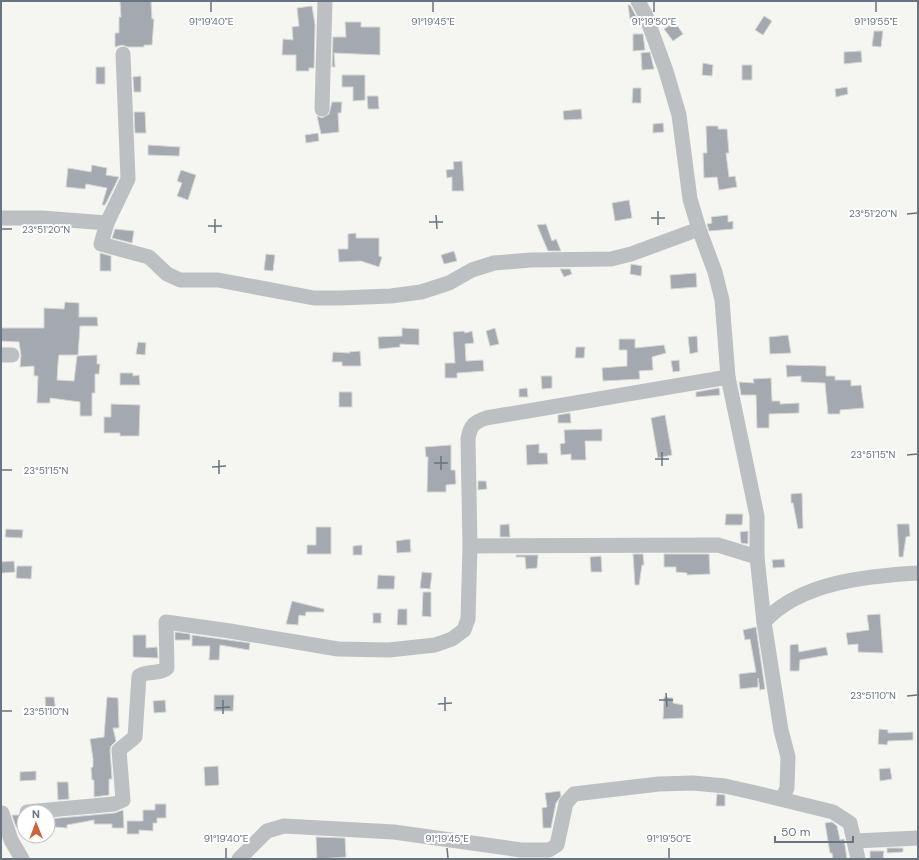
<svg xmlns="http://www.w3.org/2000/svg" width="919" height="860" viewBox="0 0 919 860" font-family="'DM Sans',sans-serif">
  <style>
    .building { fill: #a3a9ae; stroke: #d7d7d5 }
    .lines { fill: none; stroke-linecap: round; stroke-linejoin: round }
    .minor { stroke: #bdc0c3; stroke-width: 15 }
    .ticks { fill: none; stroke: #68747f; stroke-width: 1.5 }
    .ticks-label { font-size: 10px; text-anchor: middle; fill: #68747f; stroke: #fff; stroke-width: 4; stroke-linejoin: round; paint-order: stroke }
  </style>
  <rect width="100%" height="100%" fill="#f5f5f2"/>
  <g class="building">
    <polygon points="120,1 151,1 152,19 154,19 152,45 144,45 144,47 128,47 122,45 115,47 115,33 119,33 119,17 121,17"/>
    <polygon points="628,5 630,5 637,18 630,19"/>
    <polygon points="312,6 315,25 314,68 309,68 309,71 296,71 296,55 282,55 283,39 293,40 292,27 299,26 297,8"/>
    <polygon points="764,16 772,21 763,35 755,30"/>
    <polygon points="345,22 361,22 361,27 380,27 380,55 334,53 335,67 332,67 333,37 346,37"/>
    <polygon points="675,22 683,34 673,41 664,29"/>
    <polygon points="874,31 883,31 881,47 872,46"/>
    <polygon points="633,34 643,34 645,50 633,51"/>
    <polygon points="861,51 862,62 844,64 844,52"/>
    <polygon points="650,52 654,69 642,70 641,53"/>
    <polygon points="703,63 713,65 712,76 702,75"/>
    <rect x="742" y="65" width="10" height="15"/>
    <rect x="96" y="67" width="9" height="17"/>
    <polygon points="342,75 365,75 365,100 353,101 353,87 342,87"/>
    <polygon points="141,76 141,92 134,92 133,77"/>
    <polygon points="847,87 848,94 836,97 835,89"/>
    <polygon points="633,88 641,88 641,103 632,103"/>
    <polygon points="367,96 378,96 379,109 368,109"/>
    <polygon points="332,102 342,102 341,113 338,113 339,132 321,134 317,116 322,118 329,114"/>
    <polygon points="581,109 582,119 564,120 563,111"/>
    <polygon points="134,112 145,112 146,133 135,133"/>
    <polygon points="663,123 664,132 653,133 653,124"/>
    <polygon points="706,126 718,126 718,129 727,129 729,153 726,153 729,177 735,176 737,187 719,190 717,177 704,178 703,153 707,153"/>
    <polygon points="318,133 319,141 306,143 305,135"/>
    <polygon points="148,145 180,147 179,156 148,155"/>
    <polygon points="462,161 464,191 452,191 452,177 447,178 446,170 454,169 453,162"/>
    <polygon points="92,165 107,168 106,175 119,177 105,205 102,205 107,188 86,184 85,189 66,187 68,168 91,172"/>
    <polygon points="181,170 196,175 188,200 177,196 182,183 177,181"/>
    <polygon points="629,200 632,218 615,221 612,203"/>
    <polygon points="728,215 728,222 733,221 733,229 709,231 707,224 712,223 711,217"/>
    <polygon points="546,224 552,241 556,239 561,251 548,251 537,225"/>
    <polygon points="115,229 134,231 132,243 112,238"/>
    <polygon points="356,233 356,238 379,238 379,256 382,257 379,267 361,261 339,262 338,249 348,249 348,234"/>
    <polygon points="454,251 457,261 444,264 441,255"/>
    <polygon points="100,253 111,256 111,271 100,271"/>
    <polygon points="266,254 275,255 273,271 264,270"/>
    <polygon points="631,264 642,266 641,276 630,274"/>
    <polygon points="560,269 570,269 572,274 564,277"/>
    <polygon points="696,273 697,287 671,289 670,275"/>
    <polygon points="65,302 79,303 79,317 97,317 98,326 80,326 78,355 59,355 58,363 57,380 74,381 77,356 97,355 97,364 100,364 99,374 95,374 95,393 92,393 92,416 80,416 80,402 50,398 50,403 37,403 38,376 34,376 34,366 20,367 21,355 19,342 1,341 1,328 44,328 44,308 64,309"/>
    <polygon points="402,328 419,329 419,345 400,344 400,347 379,349 378,337 402,336"/>
    <polygon points="495,328 499,344 490,346 486,331"/>
    <polygon points="464,331 465,333 472,331 474,343 465,344 466,361 483,360 484,371 457,373 457,378 445,378 445,363 455,363 453,332"/>
    <polygon points="788,335 791,353 770,354 769,337"/>
    <polygon points="697,336 698,352 690,354 688,337"/>
    <polygon points="619,339 635,339 635,348 664,345 666,353 652,357 653,370 639,371 640,379 603,381 602,368 627,366 627,350 619,350"/>
    <polygon points="138,342 146,343 145,355 136,354"/>
    <polygon points="576,347 585,347 584,358 575,358"/>
    <polygon points="360,351 361,366 342,366 342,362 332,362 333,352 350,353 349,352"/>
    <polygon points="679,360 680,371 673,372 671,361"/>
    <polygon points="786,365 826,366 826,376 835,376 835,380 851,380 851,386 861,385 864,408 840,410 840,414 828,414 825,383 801,382 801,376 787,377"/>
    <polygon points="120,373 133,373 133,376 139,375 140,385 120,385"/>
    <polygon points="541,376 552,376 552,388 542,389"/>
    <polygon points="771,378 772,401 780,401 780,404 799,403 799,413 769,414 769,428 757,428 756,395 741,395 739,382 754,383 753,379"/>
    <polygon points="527,388 528,397 519,397 519,389"/>
    <polygon points="719,388 720,395 696,397 696,392"/>
    <rect x="339" y="392" width="13" height="15"/>
    <polygon points="111,404 140,405 139,436 120,436 120,433 104,433 104,417 111,417"/>
    <polygon points="570,413 571,423 558,423 558,415"/>
    <polygon points="665,415 672,455 658,458 651,418"/>
    <polygon points="602,429 602,441 585,441 586,460 571,460 571,454 561,455 560,444 565,443 564,430"/>
    <polygon points="539,444 539,453 547,453 548,464 527,465 526,445"/>
    <polygon points="451,445 451,470 455,470 456,484 446,485 446,492 427,492 428,457 426,457 425,447"/>
    <polygon points="478,481 486,481 487,489 478,490"/>
    <polygon points="802,493 803,528 798,529 793,503 791,503 791,494"/>
    <polygon points="726,514 743,514 742,525 725,525"/>
    <polygon points="509,524 510,537 500,537 500,525"/>
    <polygon points="897,524 909,524 910,536 906,537 903,557 899,557"/>
    <polygon points="316,527 331,527 331,554 307,554 307,545 316,545"/>
    <polygon points="6,529 23,530 22,538 5,537"/>
    <polygon points="748,531 748,544 741,543 740,532"/>
    <polygon points="410,539 411,552 397,553 396,541"/>
    <polygon points="362,545 362,555 353,555 353,546"/>
    <polygon points="633,554 643,554 644,565 642,565 639,585 635,585"/>
    <polygon points="664,554 709,554 710,574 687,575 687,573 676,572 676,567 664,567"/>
    <polygon points="516,555 538,555 537,568 526,569 525,557 516,557"/>
    <polygon points="601,556 602,572 591,572 590,557"/>
    <polygon points="784,559 785,567 773,568 772,560"/>
    <polygon points="14,561 15,572 1,573 1,562"/>
    <polygon points="17,566 32,566 31,579 16,578"/>
    <polygon points="422,572 432,573 430,589 420,588"/>
    <polygon points="378,575 395,576 394,589 377,589"/>
    <polygon points="423,592 431,592 431,617 422,616"/>
    <polygon points="292,601 324,609 324,612 306,612 305,616 299,615 298,625 286,624"/>
    <polygon points="398,609 407,609 407,625 397,625"/>
    <rect x="373" y="613" width="8" height="10"/>
    <polygon points="880,614 883,653 858,652 858,644 848,645 846,633 869,630 867,615"/>
    <polygon points="756,627 765,689 760,690 758,678 758,687 740,689 739,674 756,672 750,639 745,640 743,630"/>
    <polygon points="175,632 190,634 190,640 175,640"/>
    <polygon points="133,635 146,635 146,648 157,647 158,658 133,657"/>
    <polygon points="192,635 250,643 249,650 220,645 219,660 209,660 210,646 192,646"/>
    <polygon points="798,644 799,652 826,647 828,655 800,660 799,671 790,671 790,645"/>
    <polygon points="214,695 234,695 233,711 214,711"/>
    <polygon points="45,697 54,697 56,713 46,713"/>
    <polygon points="107,697 118,698 119,728 113,728 116,741 111,746 110,750 112,779 109,779 109,795 94,797 94,780 92,780 91,768 93,767 93,759 90,739 104,737"/>
    <polygon points="664,697 673,698 673,703 683,705 683,718 663,719"/>
    <polygon points="165,700 166,712 154,713 153,701"/>
    <polygon points="879,729 888,730 888,733 913,732 913,740 888,741 887,745 878,744"/>
    <polygon points="218,766 219,785 205,786 204,767"/>
    <polygon points="890,768 892,779 880,781 879,769"/>
    <polygon points="36,771 36,780 20,781 20,772"/>
    <polygon points="57,782 68,782 69,799 58,800"/>
    <polygon points="560,791 561,796 556,803 551,828 543,828 542,808 547,807 545,793"/>
    <polygon points="717,794 725,795 725,806 716,806"/>
    <polygon points="155,804 166,804 166,818 157,818 157,823 153,823 153,831 139,830 139,834 127,834 127,821 143,821 143,810 155,810"/>
    <polygon points="123,810 124,828 112,828 112,824 94,824 94,820 67,825 67,828 54,827 54,823 48,823 48,819 115,813"/>
    <polygon points="12,815 19,815 24,820 24,827 16,827"/>
    <polygon points="832,822 837,826 840,840 844,839 847,859 833,859 832,853 830,853 825,823"/>
    <polygon points="316,837 345,838 346,857 317,859"/>
    <polygon points="887,848 903,848 903,852 887,853"/>
    <polygon points="870,851 884,851 883,859 870,859"/>
  </g>
  <g class="lines">
    <g class="minor">
      <polyline points="638,1 646,16 666,71 679,115 690,199 699,229 715,272 722,300 728,377 757,516 757,557 764,622 781,730 788,757 787,788 782,799"/>
      <polyline points="322,109 325,1"/>
      <polyline points="1,218 42,218 107,223 101,244 149,257 167,274 180,280 218,280 314,298 340,298 391,296 421,292 449,283 472,270 494,263 531,260 611,259 631,254 699,229"/>
      <polyline points="107,223 128,179 123,54"/>
      <polyline points="1,355 12,355"/>
      <polyline points="470,546 718,545 757,557"/>
      <path d="M764,622C800,582 867,576 918,573"/>
      <path d="M27,812L114,804L123,800L119,750L135,737L139,676C147,670 159,675 167,668L166,622L230,631L338,649L389,650L435,645L452,639L464,630L468,619L470,546L468,439C470,426 474,422 486,418L728,377"/>
      <polyline points="2,813 11,840 22,859"/>
      <polyline points="855,841 918,838"/>
      <polyline points="239,859 267,831 284,826 394,832 521,850 549,850 557,845 566,803 574,794 659,784 693,783 725,786 756,793 833,812 850,823 858,859"/>
    </g>
  </g>
  <path class="ticks" d="M211,2V12M433,2V12M654,2V12M876,2V12M658,211V225M907,214L917,213M436,215L437,229M651,218H665M215,219V233M429,222H443M208,226H222M2,229H12M662,452V466M907,455L917,454M441,456V470M655,459H669M219,460V474M434,463H448M212,467L226,466M2,470H12M666,693L667,707M907,696L917,695M445,697V711M223,700V714M659,700H673M438,704L452,703M216,708L230,707M2,711H12M226,848V858M447,848L448,858M669,848V858"/>
  <g class="ticks-label">
    <text x="211" y="25">91°19'40"E</text>
    <text x="433" y="25">91°19'45"E</text>
    <text x="654" y="25">91°19'50"E</text>
    <text x="876" y="25">91°19'55"E</text>
    <text x="873" y="217">23°51'20"N</text>
    <text x="46" y="233">23°51'20"N</text>
    <text x="873" y="458">23°51'15"N</text>
    <text x="46" y="474">23°51'15"N</text>
    <text x="873" y="699">23°51'10"N</text>
    <text x="46" y="715">23°51'10"N</text>
    <text x="226" y="842">91°19'40"E</text>
    <text x="447" y="842">91°19'45"E</text>
    <text x="669" y="842">91°19'50"E</text>
  </g>
  <rect width="919" height="860" fill="none" stroke="#68747f" stroke-width="4"/>
  <g transform="translate(36 824) rotate(359)"><circle r="19" fill="#ffffff" stroke="#c3c7cc"/>
  <path d="M0-3L7 15L0 10L-7 15Z" fill="#cb643c"/>
  <text y="-6" font-size="11" font-weight="bold" text-anchor="middle" fill="#68747f">N</text>
  </g>
  <path d="M775 836v6h78v-6" fill="none" stroke="#68747f" stroke-width="2"/>
  <text x="781" y="836" font-size="12" fill="#68747f" stroke="#ffffff" stroke-width="3" paint-order="stroke">50 m</text>
</svg>
